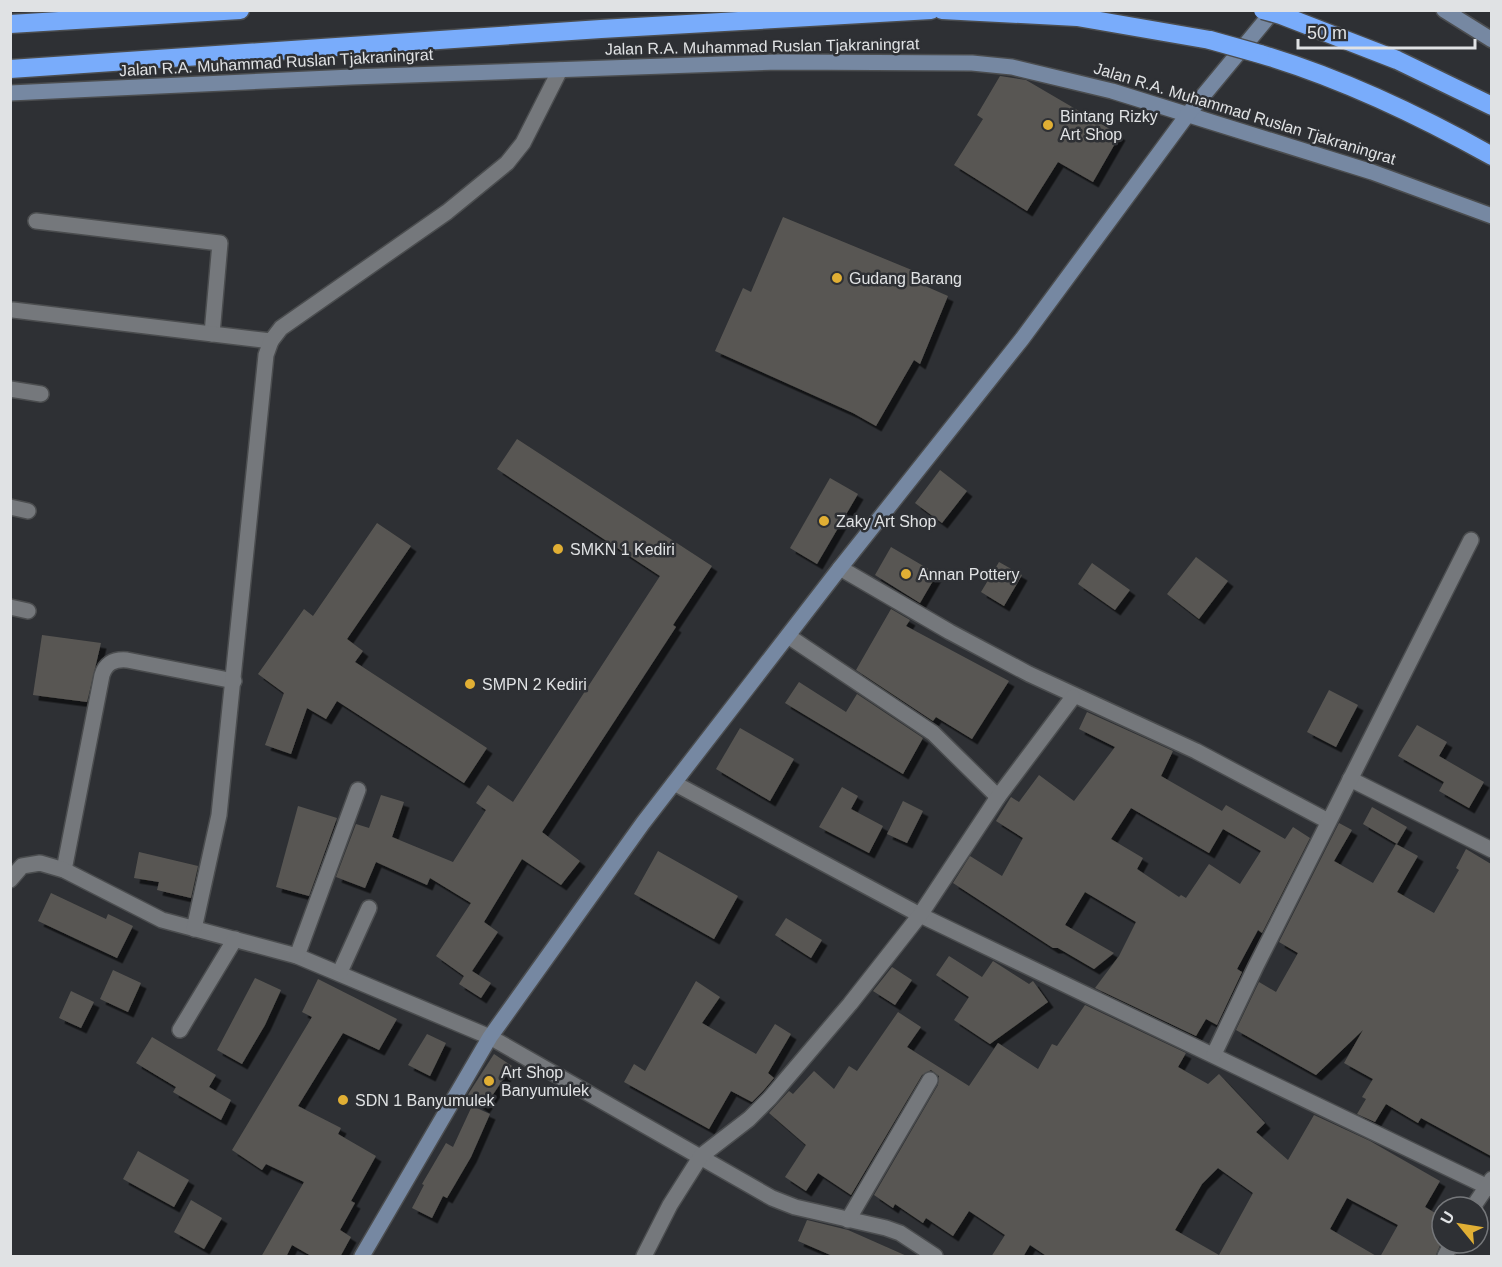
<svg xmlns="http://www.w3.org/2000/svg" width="1502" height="1267" viewBox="0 0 1502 1267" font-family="Helvetica,sans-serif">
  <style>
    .building { fill: #595753; fill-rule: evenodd; filter: url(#shadow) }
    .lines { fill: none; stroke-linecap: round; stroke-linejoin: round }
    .street-casing { stroke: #4b4d4f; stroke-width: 18 }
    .secondary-casing { stroke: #4b4d4f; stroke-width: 18 }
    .highway-casing { stroke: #4b4d4f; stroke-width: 21 }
    .street { stroke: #75787c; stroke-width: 15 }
    .secondary { stroke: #7688a2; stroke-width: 15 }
    .highway { stroke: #79acfb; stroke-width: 18 }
    .highway-bridge-casing { stroke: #4b4d4f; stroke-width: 21; stroke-linecap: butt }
    .highway-bridge { stroke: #79acfb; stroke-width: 18 }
    .poi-dot { fill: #e1af34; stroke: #2e3034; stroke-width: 2 }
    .labels { text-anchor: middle; stroke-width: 5; stroke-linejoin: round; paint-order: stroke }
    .street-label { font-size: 16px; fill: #e0e2e4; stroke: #2e3034 }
    .poi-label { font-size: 16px; fill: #e0e2e4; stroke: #2e3034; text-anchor: start }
  </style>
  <defs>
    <filter id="shadow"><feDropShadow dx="5.5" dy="5.5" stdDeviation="0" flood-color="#0009"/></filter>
  </defs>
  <rect width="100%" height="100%" fill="#2e3034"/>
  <g class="building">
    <polygon points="1000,76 1026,80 1120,135 1093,182 1058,162 1027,211 954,165 983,119 977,115"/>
    <polygon points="783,217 919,273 916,282 948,296 920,364 914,360 876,426 853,413 715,351 743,288 751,292"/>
    <polygon points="517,439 712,566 673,625 676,627 542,832 580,861 561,885 522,859 484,922 498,932 472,971 491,983 481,998 459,984 464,976 436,956 471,903 430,878 427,885 376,862 365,888 336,877 356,824 369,828 381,795 404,802 392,837 453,862 486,810 476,803 488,785 513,802 660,576 497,469"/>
    <polygon points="940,470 967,491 942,523 915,503"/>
    <polygon points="830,478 858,494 817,564 790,548"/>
    <polygon points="377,523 411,546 347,639 363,651 355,662 487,748 464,783 337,701 326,719 307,708 291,754 265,745 284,693 258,674 304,609 313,616"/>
    <polygon points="891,547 937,574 920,603 875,575"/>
    <polygon points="1196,557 1228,581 1199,619 1167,594"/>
    <polygon points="999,562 1022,575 1004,606 981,592"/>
    <polygon points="1092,563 1130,590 1115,610 1078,584"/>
    <polygon points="891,609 910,620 906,626 1009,681 972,739 936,717 933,721 856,670"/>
    <polygon points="42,635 101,643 87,702 33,695"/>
    <polygon points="799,682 846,712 857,694 923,738 903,774 785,703"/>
    <polygon points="1329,690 1358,705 1336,747 1307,732"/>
    <path d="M1087,712L1173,751L1161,776L1222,811L1226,805L1285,839L1293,827L1310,838L1262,933L1258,930L1237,969L1242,972L1217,1025L1206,1019L1196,1036L1095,988L1119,956L1136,922L1085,892L1065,925L1114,953L1094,969L1058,948H1053L953,883L970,856L1002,876L1023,838L996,821L1011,797L1019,802L1039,775L1074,801L1115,747L1079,729ZM1131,808L1209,853L1223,829L1261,851L1240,884L1209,864L1186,898L1181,895L1179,897L1137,869L1143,858L1111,839Z"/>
    <polygon points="1417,725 1447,742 1439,756 1484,782 1469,808 1439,791 1444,782 1398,756"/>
    <polygon points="740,728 794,759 770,801 716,769"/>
    <polygon points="842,787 858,796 851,809 883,826 869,853 819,827"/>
    <polygon points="903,801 923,811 907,843 887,834"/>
    <polygon points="298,806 337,818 309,896 276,887"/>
    <polygon points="1372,807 1407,827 1397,844 1363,824"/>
    <polygon points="1339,823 1352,830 1334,861 1373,883 1396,844 1418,856 1397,892 1434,913 1459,870 1456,868 1466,849 1491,864 1491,1156 1421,1118 1418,1123 1386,1104 1375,1122 1357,1114 1366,1099 1362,1097 1373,1079 1344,1063 1363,1030 1316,1075 1236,1030 1259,982 1276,992 1298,953 1279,942"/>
    <polygon points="658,851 738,896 714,939 634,894"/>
    <polygon points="139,852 198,866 191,898 157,890 159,882 134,878"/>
    <polygon points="51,893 106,919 108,914 133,926 117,958 38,921"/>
    <polygon points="786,918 822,940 811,958 775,935"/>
    <polygon points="949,956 982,977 993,961 1029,984 1033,981 1048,1002 990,1044 954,1020 969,997 936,975"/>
    <polygon points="892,967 912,980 895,1005 873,991"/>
    <polygon points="113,970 141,983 128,1012 100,999"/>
    <polygon points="255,978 281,990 265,1025 242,1064 217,1050"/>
    <polygon points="318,979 397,1019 379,1050 343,1033 298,1106 341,1128 338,1134 376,1156 351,1201 355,1203 340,1230 351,1237 340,1257 313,1257 292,1245 286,1257 261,1257 304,1182 266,1164 262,1170 232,1150 312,1017 302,1012"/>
    <polygon points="696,981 720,997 702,1023 756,1054 775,1024 791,1034 768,1073 774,1078 763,1091 752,1102 731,1091 709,1129 624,1082 634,1064 645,1071"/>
    <polygon points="71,991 94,1002 81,1028 59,1018"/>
    <path d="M1085,1005L1186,1053L1178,1067L1208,1084L1219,1074L1265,1123L1256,1132L1288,1160L1314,1115L1370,1141L1440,1181L1425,1207L1442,1217V1241L1435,1257H1380L1398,1225L1347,1198L1330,1229L1378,1257H1048L1030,1245L1023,1257H991L1005,1235L969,1211L953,1236L926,1218L923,1223L895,1204L893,1208L874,1195L938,1085L939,1076L931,1070L922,1075L851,1195L818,1173L806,1191L785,1177L806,1145L769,1113L789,1091L793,1094L814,1071L834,1089L849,1066L857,1071L898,1012L921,1027L907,1047L969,1086L998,1043L1038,1069L1052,1044L1057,1046ZM1218,1168L1253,1193L1219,1255L1175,1230L1202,1184Z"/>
    <polygon points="427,1034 446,1043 430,1076 408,1065"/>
    <polygon points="152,1037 216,1075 209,1087 231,1100 221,1120 173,1092 176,1087 136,1063"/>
    <polygon points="494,1054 512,1066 484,1108 467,1096"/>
    <polygon points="472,1106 490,1114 471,1157 447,1198 443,1196 432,1218 412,1208 424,1185 422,1184 446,1143 453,1147"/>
    <polygon points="138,1151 189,1180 174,1207 123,1179"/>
    <polygon points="191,1200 222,1218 204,1249 174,1232"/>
    <polygon points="807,1220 848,1230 909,1257 835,1257 798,1241"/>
  </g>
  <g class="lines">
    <defs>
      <g id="street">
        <polyline points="36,221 220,243 212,334"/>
        <polyline points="13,310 271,341"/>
        <polyline points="10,389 41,394"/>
        <polyline points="10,507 28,511"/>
        <polyline points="840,568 950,632 1029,674 1196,751 1328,821"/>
        <polyline points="10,607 28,611"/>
        <polyline points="788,636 933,733 998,797"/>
        <polyline points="1350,779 1492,850"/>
        <polyline points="674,783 920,915 1492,1189"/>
        <path d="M64,870L102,675C106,663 114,659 127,660L234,681"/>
        <polyline points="10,880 22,866 40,863 64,870 162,920 297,956 490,1037 772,1198 795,1207 886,1228 900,1233 935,1256"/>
        <polyline points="194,929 219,815 266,355 271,341 281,328 447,212 507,163 523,143 560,70"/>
        <polyline points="297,956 358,790"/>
        <polyline points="340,972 369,908"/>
        <polyline points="180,1030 235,939"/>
        <polyline points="1214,1054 1256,966 1471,540"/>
        <polyline points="1473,1207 1492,1179"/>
        <polyline points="848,1220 930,1080"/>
        <polyline points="644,1256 670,1205 701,1156 749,1119 770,1098 850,1004 920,915 998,797 1073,697"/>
        <polyline points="1445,1256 1452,1243"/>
      </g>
      <g id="secondary">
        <polyline points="1444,10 1492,40"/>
        <polyline points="10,93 352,77 779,62 972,63 1012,67 1112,91 1372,172 1492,216"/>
        <polyline points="362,1256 490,1037 643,823 840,568 1022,339 1188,114 1274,10"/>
      </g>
      <g id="highway">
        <polyline points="942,10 1077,17 1210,40"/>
        <polyline points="1281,15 1397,60 1492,106"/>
        <polyline points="10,24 240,10"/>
        <path d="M1260,54C1341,78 1417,114 1492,156"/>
        <polyline points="10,69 601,29 931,10"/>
      </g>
    </defs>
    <use href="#street" class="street-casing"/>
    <use href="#secondary" class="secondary-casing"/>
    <use href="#highway" class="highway-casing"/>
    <use href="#street" class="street"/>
    <use href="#secondary" class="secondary"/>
    <use href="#highway" class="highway"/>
    <defs>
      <g id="highway-bridge">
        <polyline points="1263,10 1281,15"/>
        <polyline points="1210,40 1260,54"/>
      </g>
    </defs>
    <use href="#highway-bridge" class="highway-bridge-casing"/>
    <use href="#highway-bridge" class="highway-bridge"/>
  </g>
  <g class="poi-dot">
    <circle cx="1048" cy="125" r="6"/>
    <circle cx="837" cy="278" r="6"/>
    <circle cx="824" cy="521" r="6"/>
    <circle cx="558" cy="549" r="6"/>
    <circle cx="906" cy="574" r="6"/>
    <circle cx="470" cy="684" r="6"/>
    <circle cx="489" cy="1081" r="6"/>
    <circle cx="343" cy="1100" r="6"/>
  </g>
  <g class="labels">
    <g class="street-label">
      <text transform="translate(762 46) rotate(-1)" y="6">Jalan R.A. Muhammad Ruslan Tjakraningrat</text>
      <text transform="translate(276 62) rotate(-3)" y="6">Jalan R.A. Muhammad Ruslan Tjakraningrat</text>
      <text transform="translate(1245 113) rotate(17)" y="6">Jalan R.A. Muhammad Ruslan Tjakraningrat</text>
    </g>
    <g class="poi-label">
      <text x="1060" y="122">Bintang Rizky<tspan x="1060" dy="18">Art Shop</tspan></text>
      <text x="849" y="284">Gudang Barang</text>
      <text x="836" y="527">Zaky Art Shop</text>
      <text x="570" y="555">SMKN 1 Kediri</text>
      <text x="918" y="580">Annan Pottery</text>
      <text x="482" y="690">SMPN 2 Kediri</text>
      <text x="501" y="1078">Art Shop<tspan x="501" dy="18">Banyumulek</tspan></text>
      <text x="355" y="1106">SDN 1 Banyumulek</text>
    </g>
  </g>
  <rect width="1502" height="1267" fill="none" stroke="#e0e2e4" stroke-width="24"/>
  <g transform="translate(1460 1225) rotate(300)"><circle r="28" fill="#2e3034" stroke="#75777a" stroke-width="1.5"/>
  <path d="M0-4.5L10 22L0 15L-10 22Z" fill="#e1af34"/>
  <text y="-9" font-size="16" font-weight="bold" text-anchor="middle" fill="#e0e2e4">U</text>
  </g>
  <path d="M1298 39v9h177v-9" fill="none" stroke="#e0e2e4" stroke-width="3"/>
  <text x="1307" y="39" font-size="18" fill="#e0e2e4" stroke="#2e3034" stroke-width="4.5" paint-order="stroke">50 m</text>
</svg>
